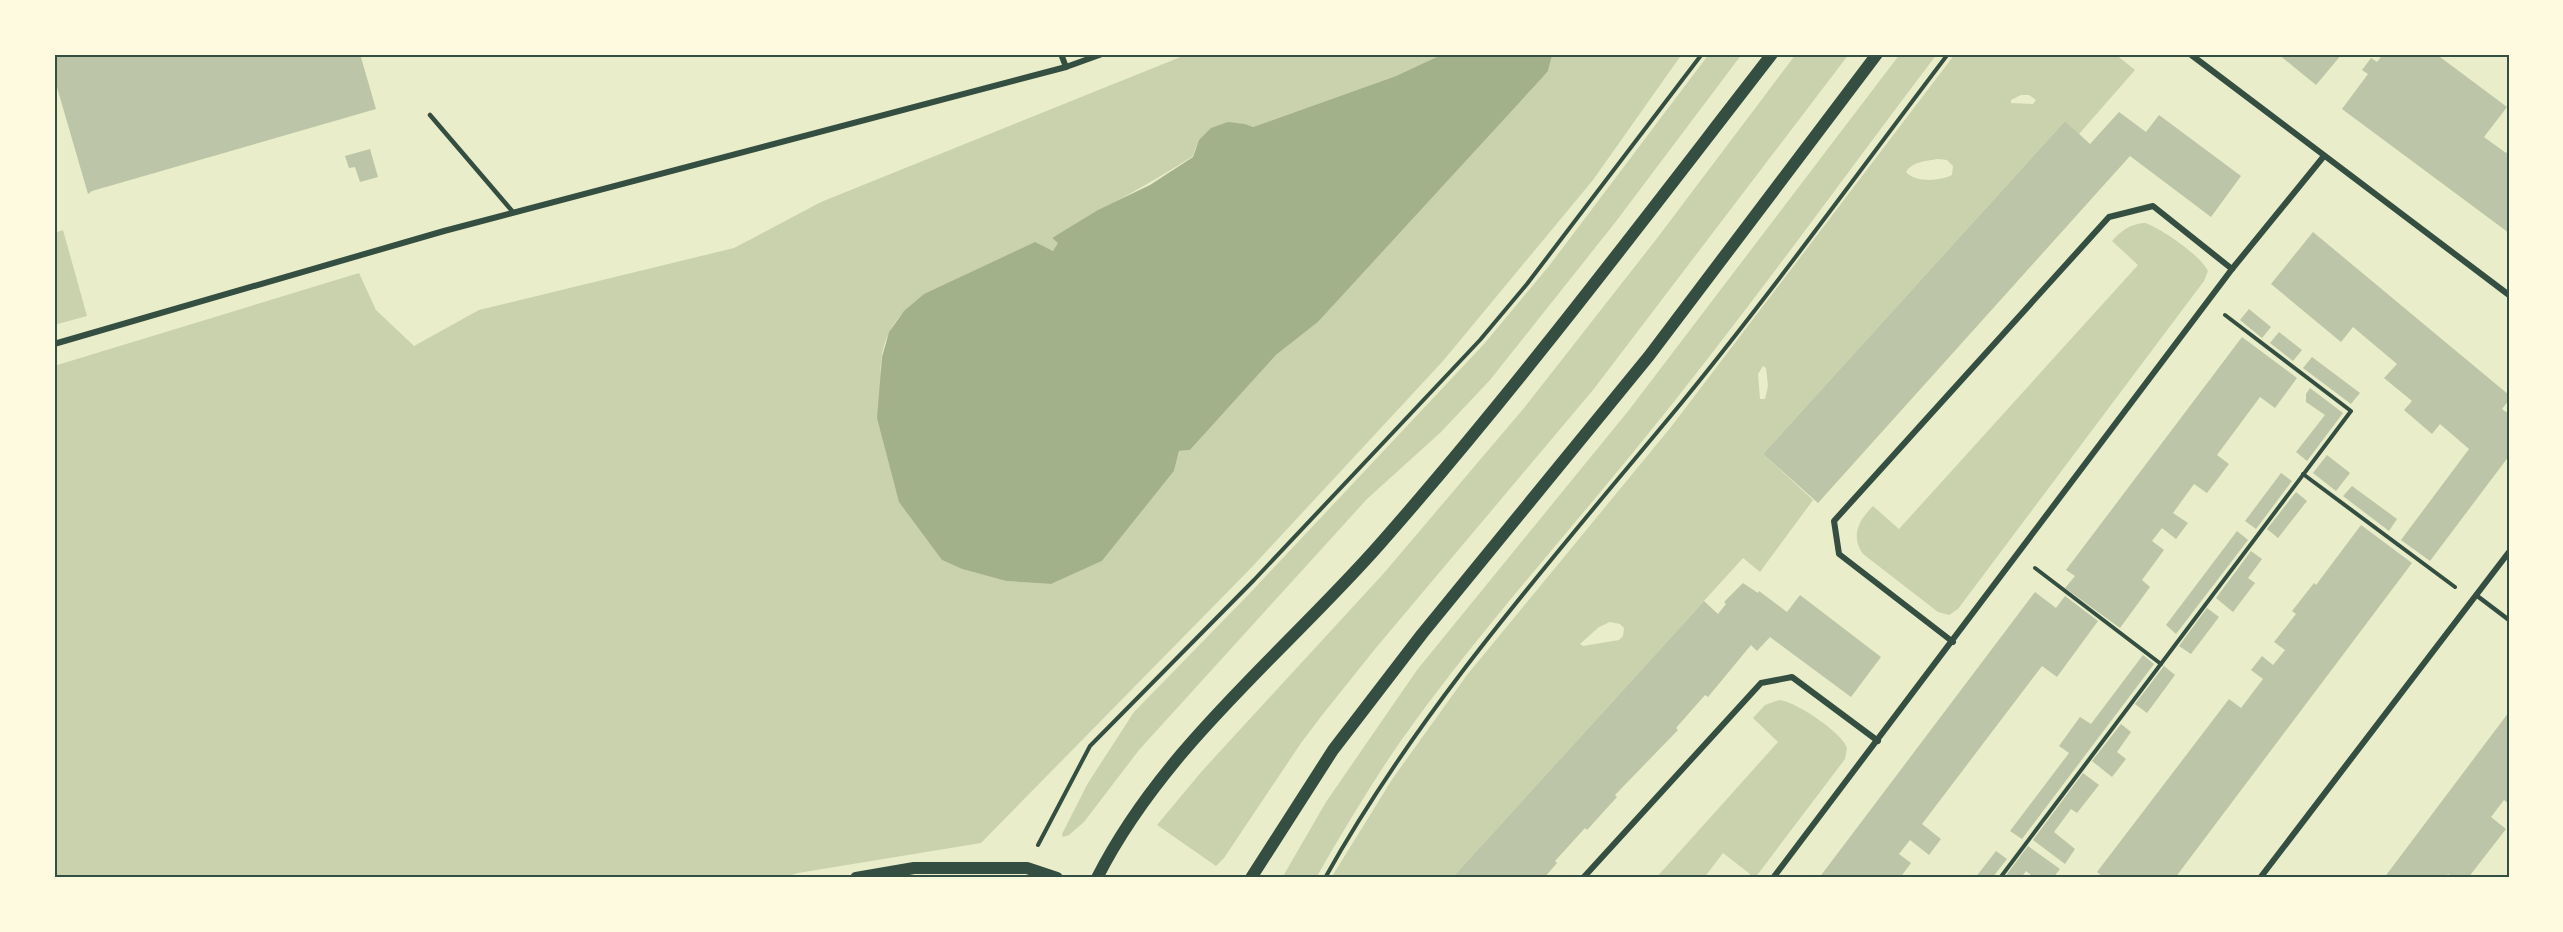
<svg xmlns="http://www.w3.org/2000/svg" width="2563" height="932" viewBox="0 0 2563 932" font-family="'Alegreya Sans',sans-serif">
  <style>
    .green { fill: #cad2ad; fill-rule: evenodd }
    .water { fill: #a3b18a }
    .building { fill: #bcc5a7 }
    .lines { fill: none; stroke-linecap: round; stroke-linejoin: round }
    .path { stroke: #344e41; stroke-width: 4 }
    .service { stroke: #344e41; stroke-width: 4.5 }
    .minor { stroke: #344e41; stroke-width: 6 }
    .secondary { stroke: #344e41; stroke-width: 12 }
    .neatline { fill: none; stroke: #344e41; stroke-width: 2 }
  </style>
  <rect width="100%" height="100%" fill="#e9edc9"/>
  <g class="green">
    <path d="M1188,54H1443L1396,76L1253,127C1227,116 1200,128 1193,156C1147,186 1099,210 1052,238L1059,243L1053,251L1035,243C1013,253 990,263 968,274C916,298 877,317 881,383L942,560L962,569L1006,581L1051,584L1102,561L1174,471L1179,451L1190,450L1276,355L1318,322L1542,78L1548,71L1552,54H1682L1593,180L1443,361L1251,568L981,843L798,873L782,878H54V366L359,273L376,310L414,346L479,310L734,248L821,202Z"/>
    <polygon points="1709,54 1742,54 1614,224 1490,380 1441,432 1367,499 1139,750 1084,822 1069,835 1063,837 1062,834 1088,783 1134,712 1250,593 1484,344 1549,266"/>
    <polygon points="1796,54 1849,54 1593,390 1375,649 1323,714 1301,743 1224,858 1216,866 1157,825 1202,771 1384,573 1524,408 1658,237"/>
    <path d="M1900,54H1937C1837,186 1740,322 1635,450C1561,541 1482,629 1413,724C1377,773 1346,826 1316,878H1282L1326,802L1417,670L1629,410Z"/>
    <path d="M1955,54H2115L2135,70L2079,134L2065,121L1763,454L1813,500L1760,572L1743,558L1452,878H1331L1393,778L1467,675L1671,427ZM2021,95H2029L2036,100L2033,104L2011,103V100ZM1938,159L1947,160L1953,166L1952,175C1941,181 1915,183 1906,172C1913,161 1927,161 1938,159ZM1763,366L1766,368L1768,386L1765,399H1760L1758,374ZM1610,622L1620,624L1624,628L1623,636L1619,640L1583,646L1580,644L1599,627Z"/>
    <path d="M2145,223C2161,228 2201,256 2208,271L2204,281L1958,609L1949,615L1938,612L1863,554C1850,536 1859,520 1873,506L1899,529L2138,265L2112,241C2122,230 2130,224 2145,223Z"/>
    <polygon points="63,230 87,316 54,325 54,233"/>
    <path d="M1779,700C1795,701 1843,733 1847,748L1845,759L1755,878H1747L1750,874L1723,853L1704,878H1656L1778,742L1753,718L1765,705Z"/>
  </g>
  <polygon class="water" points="1443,54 1552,55 1548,71 1542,78 1318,322 1276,355 1190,450 1179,451 1174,471 1102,561 1051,584 1006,581 962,569 942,560 899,502 877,418 882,357 889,332 904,311 924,294 1035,242 1053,251 1058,243 1052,238 1098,210 1150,185 1193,157 1199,140 1211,128 1228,122 1245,124 1253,127 1396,76"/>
  <g class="building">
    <polygon points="54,54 360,54 376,109 92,191 88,194 54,77"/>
    <polygon points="2278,54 2342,54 2316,85"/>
    <polygon points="2383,54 2436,54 2507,107 2484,137 2506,153 2509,149 2509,233 2342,109 2368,74 2362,70 2371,58 2377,62"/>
    <polygon points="2119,112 2146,132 2159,115 2241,176 2211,217 2130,156 1818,503 1763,454 2065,121 2090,144"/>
    <polygon points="370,149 378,177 360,182 355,167 349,168 345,156"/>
    <polygon points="2313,232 2509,395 2509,400 2502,409 2509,414 2509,456 2430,561 2401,540 2469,449 2440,424 2432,434 2404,410 2412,401 2384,378 2397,364 2353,327 2341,342 2271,284"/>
    <polygon points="2249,309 2271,327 2262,338 2240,320"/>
    <polygon points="2279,332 2302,350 2293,361 2270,343"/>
    <polygon points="2242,337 2297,378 2275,408 2260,397 2217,455 2229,464 2207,493 2194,484 2173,513 2188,523 2176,539 2162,528 2152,541 2164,550 2142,580 2150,587 2120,628 2065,588 2075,576 2066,570"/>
    <polygon points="2312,357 2360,393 2351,404 2303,368"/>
    <polygon points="2310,388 2343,413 2307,461 2296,452 2325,415 2306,402 2306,394"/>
    <polygon points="2327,455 2350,473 2336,491 2313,473"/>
    <polygon points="2281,473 2292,481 2256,529 2245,521"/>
    <polygon points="2352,486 2397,519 2389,531 2343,496"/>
    <polygon points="2296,492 2307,501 2278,538 2267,529"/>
    <polygon points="2361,525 2412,563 2175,878 2104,878 2097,872 2229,699 2241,708 2263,679 2251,670 2262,656 2273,665 2285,650 2274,642 2296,614 2292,611 2314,583 2316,585"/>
    <polygon points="2237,531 2248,540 2176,634 2166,625"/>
    <polygon points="2251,551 2262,559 2248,578 2255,583 2233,612 2216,598"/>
    <polygon points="1743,583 1758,593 1759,591 1787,612 1800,595 1881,657 1851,697 1770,637 1757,651 1751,645 1708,697 1705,695 1676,728 1678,730 1615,795 1617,797 1587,830 1585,828 1555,861 1557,863 1544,878 1452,878 1704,601 1718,614 1726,604 1724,602"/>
    <polygon points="2035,592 2056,608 2065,596 2098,621 2057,677 2042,666 1922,824 1941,839 1929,855 1910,840 1899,854 1911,863 1900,878 1819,878"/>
    <polygon points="2207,608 2219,617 2191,654 2179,646"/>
    <polygon points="2143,655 2154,664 2022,839 2010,831 2069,753 2059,746 2080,717 2091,724"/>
    <polygon points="2164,666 2175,675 2147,713 2135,704"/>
    <polygon points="2509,712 2509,804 2504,800 2491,817 2506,829 2468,878 2454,878 2448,874 2445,878 2384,878"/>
    <polygon points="2121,724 2131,732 2117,752 2126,759 2112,777 2092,761"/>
    <polygon points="2083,773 2099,785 2077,813 2071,809 2054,832 2075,849 2065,864 2033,840"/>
    <polygon points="2028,846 2060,869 2053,878 2035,878 2026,871 2021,878 2004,878"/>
    <polygon points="1996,851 2007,859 1992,878 1975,878"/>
  </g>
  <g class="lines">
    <g class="path">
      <polyline points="2303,474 2455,587"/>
      <polyline points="2035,568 2161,664"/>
      <polyline points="1038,845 1090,746 1254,580 1480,340 1527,284 1702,54"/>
      <path d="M1325,878C1422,704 1557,554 1683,401C1775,288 1860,170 1948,54"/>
      <polyline points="2000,878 2351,411 2225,315"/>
    </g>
    <g class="service">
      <polyline points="430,115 513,212"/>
      <polyline points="2476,595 2509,620"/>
    </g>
    <g class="minor">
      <polyline points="1061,54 1066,67"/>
      <polyline points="2190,54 2509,295"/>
      <polyline points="54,344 444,231 1066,67 1102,54"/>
      <polyline points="1953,642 1839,554 1834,521 2109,217 2153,206 2232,269"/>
      <polyline points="1583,878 1761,683 1792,677 1878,741"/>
      <polyline points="1773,878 2232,269 2324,156"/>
      <polyline points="2260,878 2509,552"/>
    </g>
    <g class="secondary">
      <polyline points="856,878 914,868 1027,868 1057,878"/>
      <path d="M1097,878C1164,746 1284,653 1380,544C1518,387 1644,219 1772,54"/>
      <polyline points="1251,878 1333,750 1422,634 1649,356 1877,54"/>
    </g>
  </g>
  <rect width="2563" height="932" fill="none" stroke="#fefae0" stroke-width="111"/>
  <rect x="56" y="56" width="2452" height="820" class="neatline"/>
</svg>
